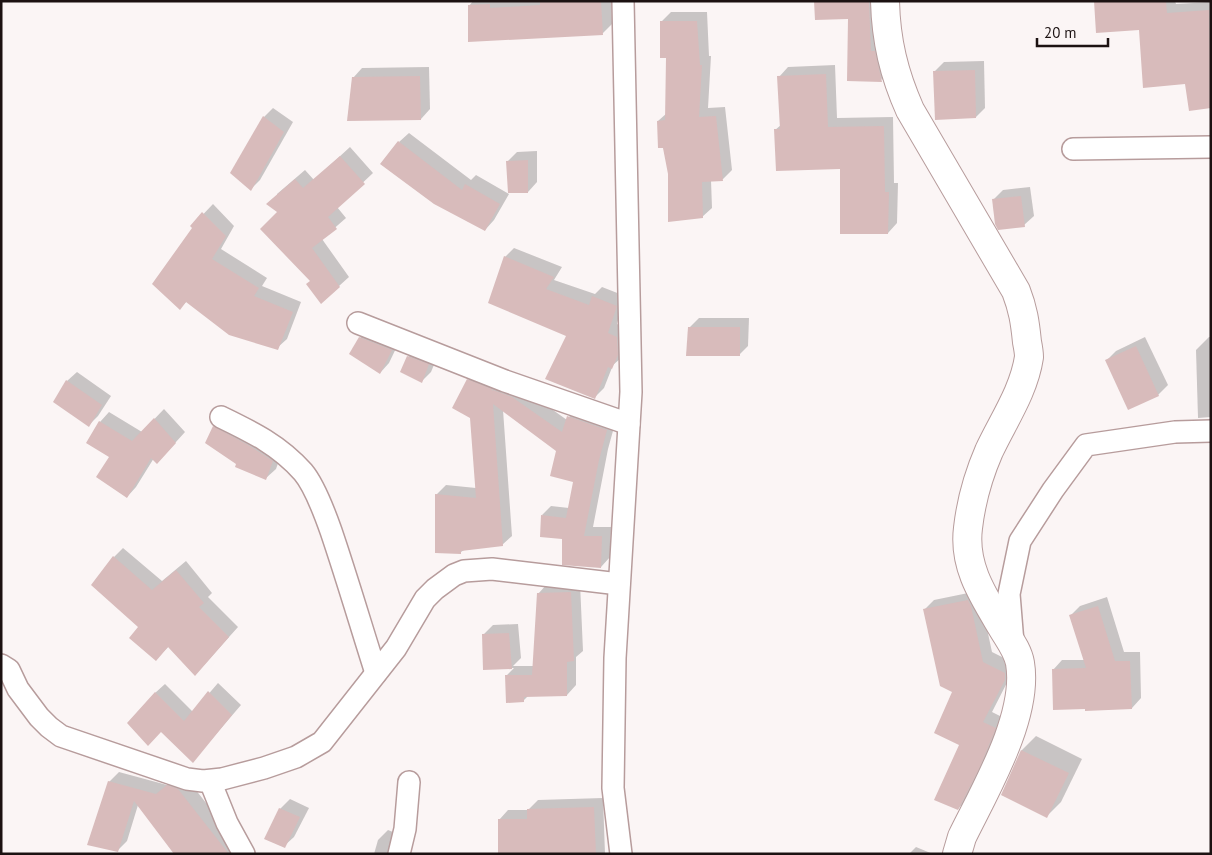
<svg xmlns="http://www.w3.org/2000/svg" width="1212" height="855" viewBox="0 0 1212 855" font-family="'PT Sans',sans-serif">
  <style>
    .shadow { fill: #0003 }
    .building { fill: #d8bbbb }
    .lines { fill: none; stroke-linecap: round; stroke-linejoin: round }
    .minor-casing { stroke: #b79c9c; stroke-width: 24 }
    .secondary-casing { stroke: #b79c9c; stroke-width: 30 }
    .minor { stroke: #fff; stroke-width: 21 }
    .secondary { stroke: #fff; stroke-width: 28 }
  </style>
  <rect width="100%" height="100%" fill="#fbf5f5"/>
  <g class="shadow">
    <polygon points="473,1 611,1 612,24 603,33 469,6"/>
    <polygon points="815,1 882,1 894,68 882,80 850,18"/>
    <polygon points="1095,1 1175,1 1176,4 1211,2 1211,107 1186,83 1140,28"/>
    <polygon points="671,12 707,12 709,56 711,56 708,108 725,107 732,170 723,179 711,180 712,208 702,217 669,174 658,121 667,113 667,57 661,22"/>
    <polygon points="984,61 985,108 976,117 934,72 944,62"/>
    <polygon points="835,65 837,118 893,117 894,183 898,183 897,223 888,233 842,168 775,130 781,125 779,77 788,67"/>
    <polygon points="429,67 430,109 421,119 353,78 362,68"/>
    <polygon points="273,108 293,122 260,180 251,189 264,117"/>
    <polygon points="409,133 471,180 476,175 509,194 494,220 485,230 399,142"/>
    <polygon points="350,147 373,173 337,207 346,218 322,239 349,277 339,286 311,280 278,212 277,194 305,170 314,180"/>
    <polygon points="537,151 537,182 528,192 508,161 517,152"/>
    <polygon points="1030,187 1034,216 1024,225 993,200 1003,190"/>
    <polygon points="213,204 234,226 221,249 267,278 262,286 301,302 287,339 277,348 187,301 180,308 193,227 192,226"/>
    <polygon points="514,248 562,267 554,280 595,294 602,287 625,296 617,324 626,328 621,358 613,365 604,388 595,397 568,335 505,257"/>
    <polygon points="699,318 749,318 748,346 739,355 689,328"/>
    <polygon points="370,328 400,340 389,363 380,373 360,338"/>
    <polygon points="1145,337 1168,385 1158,395 1106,361 1116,351"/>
    <polygon points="1209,337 1211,337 1211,417 1198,418 1196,350"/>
    <polygon points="418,347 438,355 431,372 421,382 408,357"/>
    <polygon points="477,371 522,388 567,420 569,417 578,407 616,420 608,449 593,527 611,527 610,557 601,567 563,538 542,515 551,506 569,508 574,481 558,450 503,410 512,536 502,545 464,550 461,552 436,495 446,485 476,488 468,380"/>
    <polygon points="77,372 111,396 98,416 89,425 67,381"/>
    <polygon points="164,409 185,432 166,453 154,458 136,487 127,497 111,456 100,422 109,412 142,432"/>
    <polygon points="224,418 282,452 276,469 266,478 238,463 214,427"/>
    <polygon points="123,548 162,581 186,561 212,593 208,597 238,627 204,665 169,646 156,659 139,627 114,557"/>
    <polygon points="580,583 583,651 576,657 576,685 567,695 528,696 523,701 507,675 514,668 485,668 484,634 493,625 518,624 521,658 513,666 534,666 538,594 547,584"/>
    <polygon points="978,591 980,596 992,652 1014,663 1014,669 992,712 1004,718 967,799 958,809 960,744 954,692 924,610 934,600"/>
    <polygon points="1107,597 1124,652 1140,652 1141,698 1132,708 1053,670 1062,660 1085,660 1071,615 1080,606"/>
    <polygon points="218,683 241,705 193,761 161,730 155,693 165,684 193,712"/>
    <polygon points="1036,736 1082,759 1061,802 1047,816 1002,795 1022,750"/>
    <polygon points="119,772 167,785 177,776 188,780 246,854 176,854 138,805 127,841 118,850 109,782"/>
    <polygon points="603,798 605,854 499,854 499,820 508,810 528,810 538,800"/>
    <polygon points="290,799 309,808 294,837 284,846 280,809"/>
    <polygon points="388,830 398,834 400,854 374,854 378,840"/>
    <polygon points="916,847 933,854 909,854"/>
  </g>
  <g class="building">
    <polygon points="540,1 601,1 603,35 468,42 468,5 490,4 490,8 540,5"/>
    <polygon points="814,1 869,1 871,51 875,51 882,82 847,81 848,19 815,20"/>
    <polygon points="1094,1 1166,1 1167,13 1209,10 1211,108 1189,111 1185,84 1143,88 1139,30 1096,33"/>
    <polygon points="660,21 697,21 700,65 702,65 699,117 716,116 723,181 702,182 703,218 668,222 668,174 663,148 658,148 657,121 665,120 666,58 660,58"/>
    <polygon points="975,70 976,118 935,120 933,71"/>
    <polygon points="826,74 828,127 884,126 885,192 889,192 888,234 840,234 840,169 776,171 774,129 780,129 777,76"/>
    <polygon points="420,76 421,120 347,121 352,77"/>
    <polygon points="263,116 284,132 251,191 230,173"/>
    <polygon points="398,141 462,190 465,184 500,204 485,231 434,204 380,164"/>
    <polygon points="340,156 365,184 328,217 337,229 312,248 340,287 321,304 306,284 310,281 260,229 277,212 266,204 295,179 303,188"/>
    <polygon points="528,160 528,193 508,193 506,161"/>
    <polygon points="1021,196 1025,227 998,230 995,224 992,199"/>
    <polygon points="202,212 226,236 212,259 259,288 254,296 293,312 278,350 229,335 186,302 180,310 152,284 192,228 190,226"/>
    <polygon points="504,256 554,277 546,289 589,305 592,296 617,306 608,333 617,337 618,355 612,369 608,367 595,399 545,379 566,336 488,303"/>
    <polygon points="688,327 740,327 740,356 686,356"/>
    <polygon points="359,337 392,350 380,374 349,354"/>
    <polygon points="1136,346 1159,396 1128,410 1105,360"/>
    <polygon points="407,356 429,364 422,383 400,372"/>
    <polygon points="467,379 492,389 492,391 493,390 512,397 562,432 567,416 607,430 599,460 584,536 602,536 601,568 562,565 562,539 540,537 541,515 566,518 573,482 550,476 556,451 493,404 503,546 461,551 461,554 435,553 435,494 476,498 470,418 452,408"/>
    <polygon points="66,380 102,405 89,427 53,402"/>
    <polygon points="154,418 176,443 157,464 151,458 127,498 96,477 109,457 86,443 99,421 132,441"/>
    <polygon points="213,426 248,445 273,461 266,480 235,467 236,464 205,443"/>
    <polygon points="113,556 152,590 176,570 204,603 199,607 229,637 195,676 168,647 156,661 129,638 138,627 91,585"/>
    <polygon points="571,592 574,661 567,662 567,696 524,697 524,702 506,703 505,675 532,675 537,593"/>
    <polygon points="968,600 971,606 983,662 1005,673 1005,680 983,722 996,728 979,769 958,810 934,800 959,745 934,733 952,692 940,686 923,609"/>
    <polygon points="1098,606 1115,661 1130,661 1132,709 1085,711 1085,709 1053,710 1052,669 1086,668 1069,615"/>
    <polygon points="509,633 512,669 483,670 482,634"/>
    <polygon points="208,691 232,715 193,763 161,732 148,746 127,723 155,692 184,721"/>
    <polygon points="1021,750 1069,773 1047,818 1001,795"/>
    <polygon points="108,781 156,794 167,785 178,789 229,854 174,854 134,801 118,852 87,845"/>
    <polygon points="594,807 596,854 498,854 498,819 527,819 527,809"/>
    <polygon points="279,808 300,817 285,848 264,839"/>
  </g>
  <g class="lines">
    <defs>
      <g id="minor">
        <polyline points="1073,149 1211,147"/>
        <polyline points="358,323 505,381 629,424"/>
        <path d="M221,417C252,432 279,445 303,472C314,485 325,514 331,531C347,578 361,626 376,673"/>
        <polyline points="1013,643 1009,594 1020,541 1053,490 1086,445 1175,432 1211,431"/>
        <polyline points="1,665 9,670 18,689 39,717 49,727 61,736 187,779 203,781 222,779 264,768 296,757 322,742 396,648 425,599 435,589 454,575 464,571 492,569 619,584"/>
        <polyline points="210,781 227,823 244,854"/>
        <polyline points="399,854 405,829 409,782"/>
        <polyline points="621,854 613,788 615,658 631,392 623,1"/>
      </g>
      <path id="secondary" d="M885,1C886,41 894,74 910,110L1016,291C1023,309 1025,322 1027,342C1028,347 1029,352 1029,357C1024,391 1003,421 989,451C979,474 971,502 968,528C963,567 984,597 1003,629C1009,639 1018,651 1020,663C1029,716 985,790 962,837L957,854"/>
    </defs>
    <use href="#minor" class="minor-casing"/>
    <use href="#secondary" class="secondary-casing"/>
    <use href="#minor" class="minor"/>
    <use href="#secondary" class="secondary"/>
  </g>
  <rect width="1212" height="855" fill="none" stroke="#1c1212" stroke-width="5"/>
  <path d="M1037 38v8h71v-8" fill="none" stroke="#1c1212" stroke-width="2.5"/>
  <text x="1044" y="38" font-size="15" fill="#1c1212" stroke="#fbf5f5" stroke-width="4" paint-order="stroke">20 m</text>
</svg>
